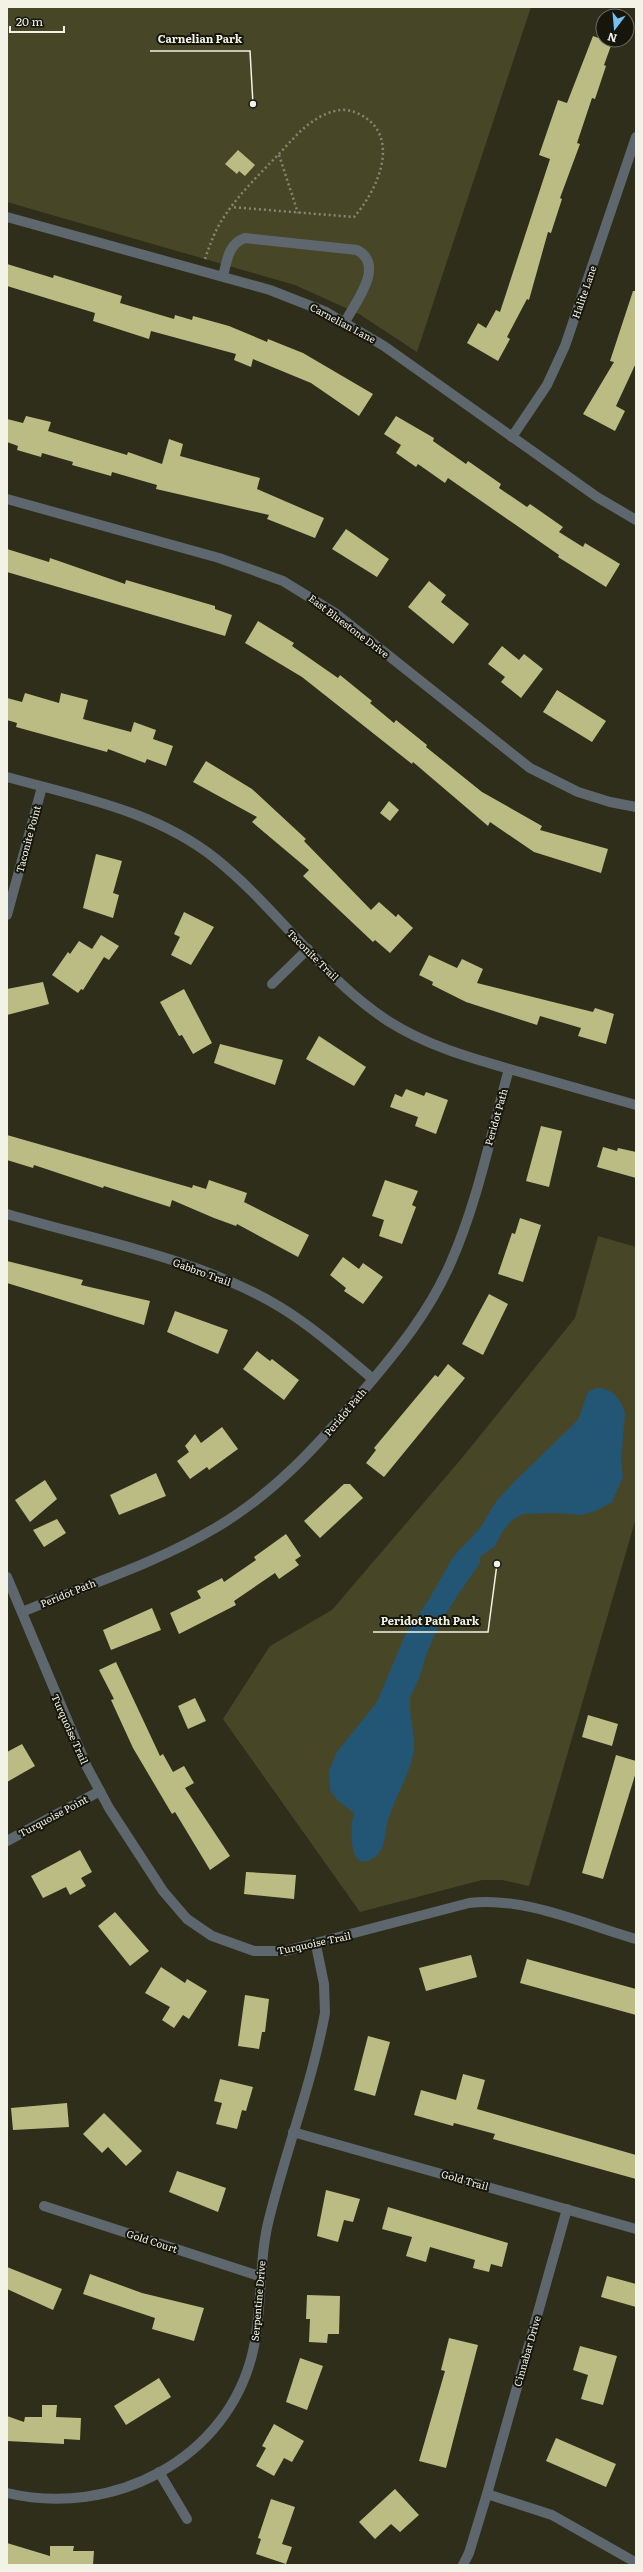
<svg xmlns="http://www.w3.org/2000/svg" width="643" height="2572" viewBox="0 0 643 2572" font-family="Literata,serif">
  <style>
    .green { fill: #474728 }
    .water { fill: #235575 }
    .building { fill: #bbbc84 }
    .lines { fill: none; stroke-linecap: round; stroke-linejoin: round }
    .path { stroke: #868675; stroke-width: 2.5; stroke-dasharray: 2 3; stroke-linecap: butt }
    .service { stroke: #5e676e; stroke-width: 10 }
    .minor { stroke: #5e676e; stroke-width: 10 }
    .labels { text-anchor: middle; stroke-width: 4; stroke-linejoin: round; paint-order: stroke }
    .street-label { font-size: 10px; fill: #f2f3e6; stroke: #16160d }
    .leader { fill: none; stroke: #f2f3e6; stroke-width: 1.5 }
    .callout-dot { fill: #f2f3e6; stroke: #16160d; stroke-width: 1.5 }
    .callout-label { font-size: 11px; text-anchor: middle; font-weight: bold; fill: #f2f3e6; stroke: #16160d; stroke-width: 4; stroke-linejoin: round; paint-order: stroke }
  </style>
  <rect width="100%" height="100%" fill="#2e2e1a"/>
  <g class="green">
    <polygon points="7,7 531,7 417,352 359,314 295,285 7,202"/>
    <polygon points="598,1236 636,1247 636,1518 529,1886 502,1880 482,1880 360,1912 223,1719 270,1646 332,1610 462,1458 575,1318"/>
  </g>
  <path class="water" d="M596,1388C612,1388 621,1398 625,1414L621,1461L623,1477L612,1502L598,1510L583,1515L554,1513L523,1514L512,1520L502,1532L495,1546L480,1557V1563C461,1590 441,1618 429,1648C424,1659 422,1672 417,1683C415,1688 411,1693 410,1699C408,1710 415,1733 414,1747C412,1773 393,1799 387,1824C384,1836 386,1847 377,1855C349,1880 349,1828 354,1813L337,1800L330,1790L329,1771L337,1752L377,1702L406,1633L428,1601L453,1557L481,1527L495,1503L513,1483L578,1420L588,1392Z"/>
  <g class="building">
    <polygon points="593,36 612,43 604,65 606,66 595,99 592,98 577,143 580,144 560,198 562,199 551,233 548,232 529,300 527,299 507,337 510,339 498,361 467,343 478,323 486,328 496,310 500,312 550,159 539,155 558,100 567,103"/>
    <polygon points="238,150 255,165 245,176 239,171 237,174 225,164"/>
    <polygon points="7,264 53,278 54,275 122,296 120,303 174,319 175,315 192,320 193,316 229,326 267,342 268,339 303,353 373,394 359,416 311,383 253,359 251,367 234,360 236,354 151,331 149,339 93,321 95,313 7,286"/>
    <polygon points="633,291 636,291 636,363 616,406 625,411 615,431 583,414 614,362 610,361"/>
    <polygon points="26,416 51,422 48,431 127,455 128,452 162,464 169,439 183,444 180,456 260,478 257,489 324,518 315,538 267,519 269,515 156,489 157,485 112,472 111,476 72,465 73,462 42,453 41,457 17,450 18,446 7,442 7,419 23,423"/>
    <polygon points="396,416 434,438 433,441 466,464 468,461 501,484 499,488 527,507 530,504 563,527 559,532 583,547 585,543 620,564 606,587 558,557 559,555 448,478 445,483 418,464 416,467 396,453 401,445 384,434"/>
    <polygon points="346,529 389,559 377,577 332,549"/>
    <polygon points="7,549 49,562 50,558 125,584 126,580 215,606 215,609 232,615 225,636 7,572"/>
    <polygon points="429,581 446,595 441,602 469,624 453,644 408,607"/>
    <polygon points="258,621 294,643 292,646 338,678 340,675 372,701 370,703 394,723 396,720 427,745 426,747 482,792 542,826 540,830 608,849 601,873 534,852 490,822 488,826 413,762 412,764 302,677 245,643"/>
    <polygon points="502,646 519,660 524,654 543,669 521,698 501,682 505,677 488,664"/>
    <polygon points="557,690 606,721 592,742 543,712"/>
    <polygon points="25,693 59,703 61,693 88,700 83,719 131,732 134,722 156,730 153,739 173,746 166,766 147,759 145,763 108,749 107,752 16,727 17,723 7,720 7,698 22,702"/>
    <polygon points="206,761 252,789 306,839 304,841 371,910 379,902 396,917 398,914 413,928 390,953 375,940 373,942 303,876 309,870 252,822 257,817 193,782"/>
    <polygon points="389,801 399,810 390,821 380,813"/>
    <polygon points="96,854 122,861 113,893 119,895 113,918 83,908"/>
    <polygon points="184,912 214,927 191,965 171,955 180,937 174,934"/>
    <polygon points="101,935 119,946 109,960 104,957 83,990 81,989 78,993 52,975 68,952 70,954 79,941 92,949"/>
    <polygon points="429,955 457,968 462,959 483,969 477,983 593,1012 595,1008 614,1014 606,1044 578,1036 581,1028 540,1016 537,1025 466,1002 432,985 433,982 419,975"/>
    <polygon points="43,982 49,1004 7,1015 7,989"/>
    <polygon points="184,989 212,1043 193,1054 182,1035 179,1036 160,1002"/>
    <polygon points="319,1036 366,1067 354,1086 306,1059"/>
    <polygon points="220,1044 283,1060 275,1085 214,1063"/>
    <polygon points="406,1089 424,1096 426,1092 448,1100 436,1134 415,1126 418,1117 390,1107 395,1094 402,1097"/>
    <polygon points="541,1126 562,1131 549,1187 526,1181"/>
    <polygon points="7,1135 192,1188 193,1185 206,1189 209,1180 247,1193 244,1202 309,1235 298,1257 237,1224 236,1226 214,1218 172,1200 170,1207 104,1186 103,1188 34,1165 33,1168 7,1160"/>
    <polygon points="603,1147 617,1151 618,1148 636,1152 636,1178 597,1167"/>
    <polygon points="385,1180 418,1191 412,1205 416,1207 402,1244 379,1236 384,1220 372,1216"/>
    <polygon points="520,1218 541,1225 523,1282 498,1274 512,1233 515,1234"/>
    <polygon points="343,1257 359,1269 363,1263 383,1277 363,1304 344,1291 346,1288 330,1275"/>
    <polygon points="7,1261 83,1280 81,1285 150,1301 144,1325 7,1283"/>
    <polygon points="489,1294 508,1304 483,1355 462,1344"/>
    <polygon points="175,1311 228,1330 218,1354 167,1332"/>
    <polygon points="257,1351 270,1361 272,1359 299,1380 284,1400 243,1369"/>
    <polygon points="448,1364 465,1378 384,1477 366,1463 376,1450 374,1448 435,1375 438,1377"/>
    <polygon points="222,1427 238,1449 209,1470 207,1467 190,1479 177,1461 189,1452 185,1446 195,1434 201,1443"/>
    <polygon points="156,1473 166,1496 119,1515 110,1495"/>
    <polygon points="45,1480 57,1499 30,1522 15,1500"/>
    <polygon points="344,1484 350,1484 363,1498 320,1538 304,1521"/>
    <polygon points="57,1519 66,1533 44,1547 33,1530"/>
    <polygon points="286,1534 301,1556 295,1560 299,1565 279,1579 275,1573 234,1601 236,1605 179,1634 170,1613 201,1598 197,1591 222,1578 224,1582 256,1560 254,1557"/>
    <polygon points="152,1608 161,1630 111,1650 103,1630"/>
    <polygon points="116,1662 160,1756 163,1754 173,1772 184,1766 194,1783 185,1788 230,1856 210,1870 175,1812 172,1814 133,1748 111,1700 114,1699 99,1670"/>
    <polygon points="195,1698 206,1721 188,1729 178,1706"/>
    <polygon points="588,1715 618,1724 612,1746 582,1737"/>
    <polygon points="22,1744 35,1766 7,1782 7,1752"/>
    <polygon points="616,1755 636,1761 636,1772 603,1879 582,1873"/>
    <polygon points="80,1850 92,1872 81,1878 86,1886 70,1895 66,1887 43,1898 31,1876"/>
    <polygon points="246,1872 296,1875 294,1899 244,1894"/>
    <polygon points="115,1912 149,1951 130,1966 98,1926"/>
    <polygon points="471,1955 477,1977 426,1991 419,1968"/>
    <polygon points="527,1959 636,1989 636,2015 520,1983"/>
    <polygon points="161,1967 185,1983 187,1979 207,1991 189,2019 183,2015 174,2028 162,2020 170,2007 145,1993"/>
    <polygon points="245,1995 269,1999 265,2032 262,2032 259,2049 238,2046"/>
    <polygon points="368,2036 390,2042 375,2096 354,2090"/>
    <polygon points="463,2074 485,2080 477,2109 636,2155 636,2179 493,2139 495,2134 454,2123 453,2126 414,2115 421,2090 456,2100"/>
    <polygon points="220,2079 253,2087 246,2111 242,2110 237,2129 216,2124 222,2103 214,2101"/>
    <polygon points="67,2103 69,2127 13,2130 11,2108"/>
    <polygon points="104,2113 142,2151 126,2166 108,2147 102,2153 83,2134"/>
    <polygon points="177,2171 226,2188 218,2212 169,2192"/>
    <polygon points="326,2190 360,2199 353,2222 344,2220 338,2242 317,2236"/>
    <polygon points="388,2207 508,2243 502,2267 491,2264 489,2272 473,2268 475,2260 430,2247 426,2262 406,2256 412,2237 382,2229"/>
    <polygon points="7,2267 62,2289 53,2310 7,2289"/>
    <polygon points="90,2274 142,2293 204,2308 194,2341 152,2329 155,2318 83,2294"/>
    <polygon points="607,2276 636,2284 636,2307 601,2297"/>
    <polygon points="307,2295 340,2296 339,2334 328,2334 327,2343 309,2342 310,2319 306,2319"/>
    <polygon points="449,2338 478,2345 446,2468 419,2461 445,2371 441,2370"/>
    <polygon points="580,2346 617,2356 603,2405 581,2399 588,2375 573,2370"/>
    <polygon points="300,2358 323,2366 307,2410 286,2402"/>
    <polygon points="159,2378 171,2397 126,2425 114,2406"/>
    <polygon points="42,2405 57,2405 56,2417 81,2418 80,2440 64,2439 64,2444 7,2441 7,2416 24,2422 25,2417 42,2417"/>
    <polygon points="274,2424 304,2441 292,2462 284,2458 274,2476 256,2466 266,2448 262,2446"/>
    <polygon points="556,2438 616,2464 606,2487 546,2461"/>
    <polygon points="395,2489 419,2515 400,2532 391,2524 375,2539 359,2522"/>
    <polygon points="271,2499 295,2507 282,2544 292,2547 286,2564 256,2554 261,2539 258,2538"/>
    <polygon points="7,2543 50,2556 50,2546 74,2546 73,2551 94,2551 93,2565 7,2565"/>
  </g>
  <g class="lines">
    <g class="path">
      <polyline points="279,155 298,213"/>
      <path d="M205,259C209,247 213,236 219,225C234,199 255,179 275,158C288,145 300,129 315,120C322,115 332,111 340,110C349,109 359,113 366,118C400,142 376,192 354,217L231,207"/>
    </g>
    <g class="service">
      <path d="M223,276C227,261 228,244 245,238L357,250C386,265 355,303 345,322"/>
      <polyline points="272,984 308,949"/>
      <polyline points="159,2472 187,2519"/>
    </g>
    <g class="minor">
      <polyline points="7,217 270,290 326,312 384,346 597,497 636,520"/>
      <polyline points="512,437 547,385 565,346 636,137"/>
      <polyline points="7,499 219,558 283,581 335,613 530,768 578,792 610,802 636,807"/>
      <path d="M7,777C79,797 156,811 216,859C277,908 322,978 388,1021C429,1047 474,1059 520,1072C559,1083 597,1094 636,1105"/>
      <polyline points="7,915 42,787"/>
      <path d="M7,1214C95,1240 201,1259 280,1307C313,1327 343,1354 373,1379"/>
      <path d="M7,1577L87,1767L109,1808L163,1891L187,1919L212,1936L254,1951H285L469,1903C523,1896 584,1924 636,1939"/>
      <path d="M22,1612C87,1585 157,1563 217,1527C276,1492 321,1442 364,1390C398,1350 430,1311 451,1262C478,1201 491,1133 509,1069"/>
      <polyline points="7,1841 100,1791"/>
      <polyline points="293,2132 636,2229"/>
      <polyline points="44,2206 259,2276"/>
      <path d="M7,2493C112,2518 228,2460 253,2351C263,2307 258,2262 269,2219C286,2150 312,2083 325,2013L324,1984L316,1945"/>
      <polyline points="487,2494 552,2515 635,2562"/>
      <polyline points="463,2565 469,2553 487,2494 567,2209"/>
    </g>
  </g>
  <g class="labels">
    <g class="street-label">
      <text transform="translate(584 292) rotate(-71)" y="4">Halite Lane</text>
      <text transform="translate(343 323) rotate(28)" y="4">Carnelian Lane</text>
      <text transform="translate(349 626) rotate(37)" y="4">East Bluestone Drive</text>
      <text transform="translate(28 839) rotate(-75)" y="4">Taconite Point</text>
      <text transform="translate(313 955) rotate(45)" y="4">Taconite Trail</text>
      <text transform="translate(496 1117) rotate(-74)" y="4">Peridot Path</text>
      <text transform="translate(202 1272) rotate(20)" y="4">Gabbro Trail</text>
      <text transform="translate(345 1412) rotate(-50)" y="4">Peridot Path</text>
      <text transform="translate(68 1593) rotate(-22)" y="4">Peridot Path</text>
      <text transform="translate(70 1729) rotate(66)" y="4">Turquoise Trail</text>
      <text transform="translate(53 1816) rotate(-28)" y="4">Turquoise Point</text>
      <text transform="translate(314 1943) rotate(-12)" y="4">Turquoise Trail</text>
      <text transform="translate(465 2180) rotate(16)" y="4">Gold Trail</text>
      <text transform="translate(152 2241) rotate(18)" y="4">Gold Court</text>
      <text transform="translate(258 2301) rotate(-85)" y="4">Serpentine Drive</text>
      <text transform="translate(527 2351) rotate(-74)" y="4">Cinnabar Drive</text>
    </g>
  </g>
  <path class="leader" d="M253 104L250 51H150M497 1564L488 1632H373"/>
  <g class="callout-dot">
    <circle cx="253" cy="104" r="4"/>
    <circle cx="497" cy="1564" r="4"/>
  </g>
  <g class="callout-label">
    <text x="200" y="43">Carnelian Park</text>
    <text x="430" y="1625">Peridot Path Park</text>
  </g>
  <rect width="643" height="2572" fill="none" stroke="#f2f3e6" stroke-width="16"/>
  <g transform="translate(615 28) rotate(196)"><circle r="19" fill="#16160d" stroke="#6e6e64"/>
  <path d="M0-3L7 15L0 10L-7 15Z" fill="#73c1f5"/>
  <text y="-6" font-size="11" font-weight="bold" text-anchor="middle" fill="#f2f3e6">N</text>
  </g>
  <path d="M10 26v6h54v-6" fill="none" stroke="#f2f3e6" stroke-width="2"/>
  <text x="16" y="26" font-size="12" fill="#f2f3e6" stroke="#16160d" stroke-width="3" paint-order="stroke">20 m</text>
</svg>
